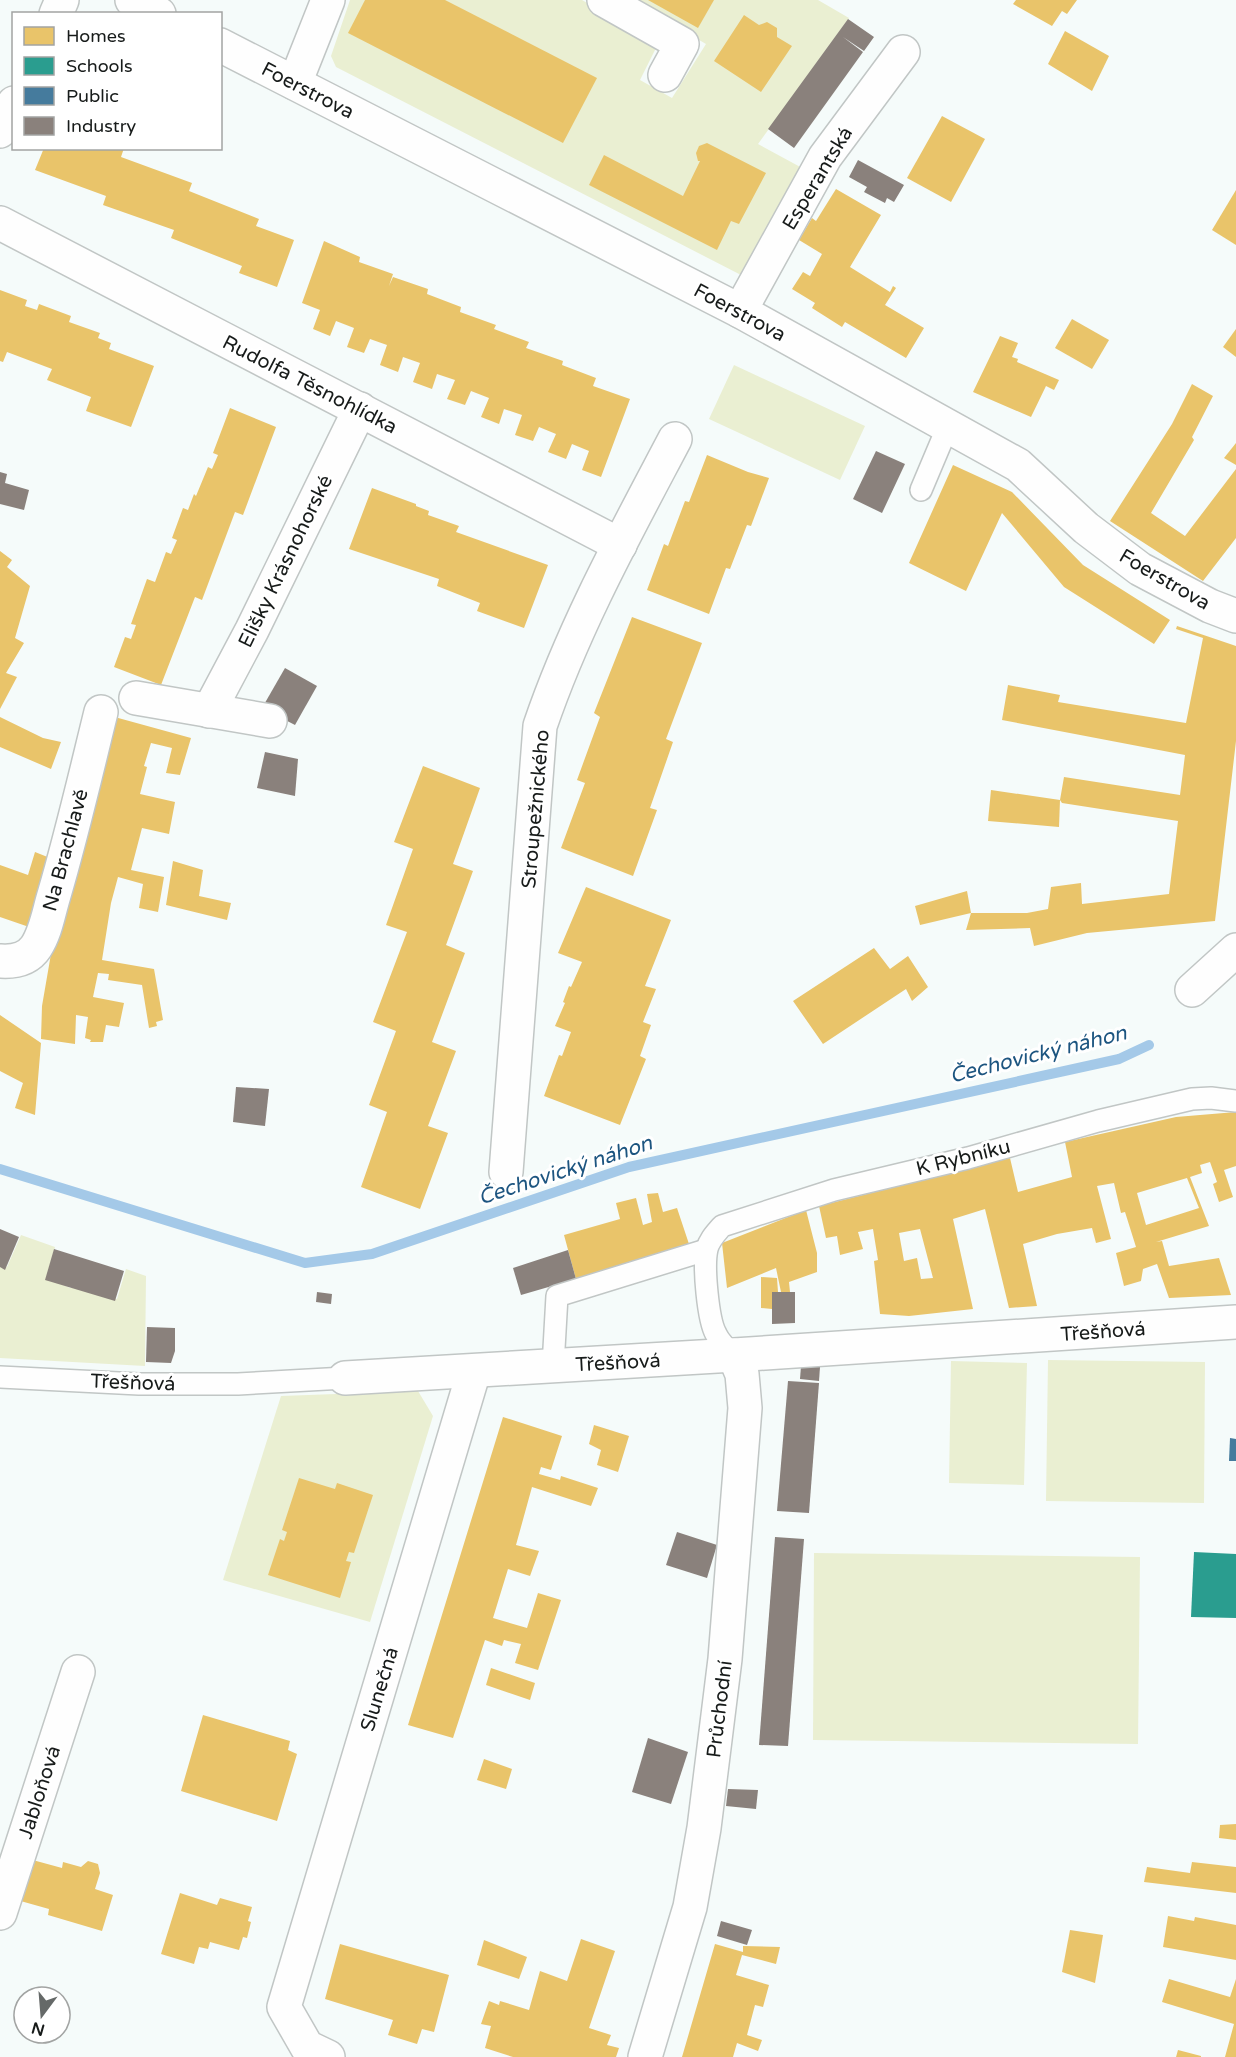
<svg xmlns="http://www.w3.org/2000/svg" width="1236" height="2057" viewBox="0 0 1236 2057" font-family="'Varela Round',sans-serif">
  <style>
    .green { fill: #eaefd2 }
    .homes { fill: #e9c46a; fill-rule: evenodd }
    .schools { fill: #2a9d8f }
    .public { fill: #457b9d }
    .industry { fill: #8a817c }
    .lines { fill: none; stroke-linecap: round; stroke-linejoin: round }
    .stream { stroke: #a4c9e8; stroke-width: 10 }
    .service-casing { stroke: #c1c6c5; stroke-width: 24 }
    .minor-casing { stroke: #c1c6c5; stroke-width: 36 }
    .tertiary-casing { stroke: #c1c6c5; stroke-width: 36 }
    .service { stroke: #fefefe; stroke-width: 21 }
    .minor { stroke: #fefefe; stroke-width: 33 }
    .tertiary { stroke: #fefefe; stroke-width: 33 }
    .labels { text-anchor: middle; stroke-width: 6; stroke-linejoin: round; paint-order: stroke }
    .street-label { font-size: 20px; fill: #171b1a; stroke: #fff }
    .water-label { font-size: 21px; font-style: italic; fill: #1d5580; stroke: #fff }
  </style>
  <rect width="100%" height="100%" fill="#f5fbfa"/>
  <g class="green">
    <polygon points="350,0 582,0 658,44 640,80 672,98 706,44 631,0 818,0 849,18 758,144 804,169 741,275 336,67 331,56"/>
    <polygon points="734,365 865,426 840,480 709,419"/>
    <polygon points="21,1235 55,1247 47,1277 70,1288 76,1288 117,1299 126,1269 146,1276 145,1366 0,1358 0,1264 7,1267"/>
    <polygon points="1048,1360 1205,1362 1204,1503 1046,1501"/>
    <polygon points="951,1361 1027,1363 1024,1485 949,1483"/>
    <polygon points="418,1391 433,1416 370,1622 223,1580 281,1396"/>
    <polygon points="814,1553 1140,1557 1138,1744 813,1740"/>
  </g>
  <g class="homes">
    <polygon points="365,0 445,0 597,78 563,143 348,33"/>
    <polygon points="648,0 714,0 698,28"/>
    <polygon points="1016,0 1077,0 1067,14 1062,11 1052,26 1013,4"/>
    <polygon points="744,15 759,25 767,22 777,28 777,37 792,46 761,92 714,61"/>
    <polygon points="1065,31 1109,56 1092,91 1048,64"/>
    <polygon points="942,116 985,139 951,202 907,178"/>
    <polygon points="707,143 766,173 739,224 731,221 717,250 589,185 604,155 683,196 700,161 698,161 696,153 699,146"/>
    <polygon points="44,148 124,148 121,157 192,183 189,191 259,219 256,226 294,240 277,287 239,273 242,266 171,238 174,230 103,205 106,196 35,170"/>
    <polygon points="836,189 881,215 850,267 890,292 893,286 896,288 885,305 924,328 906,358 845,322 842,327 812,308 815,303 792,289 803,272 810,276 822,254 799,240 812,218 816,221"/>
    <polygon points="1236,190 1236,245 1212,230"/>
    <polygon points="324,241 360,257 359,262 393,274 389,286 393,277 428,289 427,294 461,307 460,312 496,325 494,329 529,342 526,348 563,361 562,365 596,378 593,386 630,399 601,477 582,470 589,451 572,444 566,459 548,452 556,434 539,427 533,441 515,435 522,415 504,409 499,424 481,417 489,398 471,391 465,405 447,399 455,380 437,374 432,389 413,382 420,363 403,357 398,372 380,365 387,345 370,339 364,353 347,347 354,328 336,321 330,336 313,329 320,310 302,303"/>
    <polygon points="0,290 27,300 25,306 37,310 39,304 71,316 69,322 100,333 98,338 111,343 109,349 154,366 131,427 86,411 91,397 47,380 52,369 7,352 3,362 0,361"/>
    <polygon points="1072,319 1109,340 1092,369 1055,348"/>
    <polygon points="1236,329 1236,357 1223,347"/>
    <polygon points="1000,336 1018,343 1012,357 1018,359 1017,362 1059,380 1054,390 1046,386 1031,417 973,392"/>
    <polygon points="1192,384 1213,396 1192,437 1194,440 1151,513 1185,536 1236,469 1236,538 1203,581 1110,521 1172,424"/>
    <polygon points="230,408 276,427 243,515 235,512 202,600 195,597 161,685 114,667 125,637 131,639 136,625 131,624 147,579 155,582 166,552 171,554 177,540 172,538 183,508 188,510 194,494 196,496 208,467 212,469 218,455 213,453"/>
    <polygon points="1236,443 1236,465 1224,458"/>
    <polygon points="707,455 748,472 769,478 751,526 747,525 730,569 726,568 709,614 647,590 664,544 668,546 685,501 689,502"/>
    <polygon points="953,465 1012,492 1083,565 1170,620 1154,644 1064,587 1002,513 966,591 909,563"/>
    <polygon points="372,488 416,504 416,506 429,511 428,515 459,526 456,532 548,565 524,628 477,611 480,603 437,586 439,579 349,549"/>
    <polygon points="0,551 12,560 7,567 30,586 15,638 24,643 6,673 17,677 0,709"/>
    <polygon points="632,617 702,643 666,739 673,742 650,808 657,810 633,876 561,848 585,783 577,780 600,717 594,713"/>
    <polygon points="1177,626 1236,646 1236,741 1215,921 1087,933 1034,946 1030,928 966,930 971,913 920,925 915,906 967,891 971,913 1027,913 1048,909 1051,887 1081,883 1082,904 1169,894 1178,821 1062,803 1060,800 1064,777 1180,795 1185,755 1002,720 1008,685 1060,695 1058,702 1186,723 1203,638 1176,629"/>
    <polygon points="111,716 191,738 180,775 166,773 172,748 151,743 144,766 147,767 140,794 175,802 169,834 142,828 131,870 164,877 158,912 139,908 143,884 118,877 111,903 102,960 154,969 163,1020 156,1022 157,1026 149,1028 142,985 108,980 109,974 98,973 93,997 124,1003 119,1027 106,1025 103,1042 90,1042 91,1040 85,1038 88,1017 76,1015 75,1044 41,1039 42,1006 52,948"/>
    <polygon points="0,717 43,738 61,742 51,769 0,747"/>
    <polygon points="423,766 480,788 453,864 473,871 446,945 465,953 432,1042 456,1051 428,1126 448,1133 420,1209 361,1187 387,1112 369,1105 396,1031 373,1022 407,932 386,925 413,849 394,842"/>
    <polygon points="991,790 1060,800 1059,827 988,821"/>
    <polygon points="35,852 55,860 32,928 0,917 0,865 28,875"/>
    <polygon points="173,861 203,870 199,896 231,903 227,920 166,905"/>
    <polygon points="586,887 671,920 645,986 656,989 643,1022 651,1025 640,1056 646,1059 620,1125 544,1096 559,1055 562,1056 571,1032 555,1026 565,1003 563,1002 569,986 571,987 582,962 558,953"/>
    <polygon points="874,948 890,969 908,956 928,987 912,1001 906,989 823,1044 793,1001"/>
    <polygon points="0,1015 41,1043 35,1115 15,1108 23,1083 0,1071"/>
    <path d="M1236,1112V1166L1224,1170L1233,1197L1219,1202L1213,1184L1217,1182L1210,1162L1200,1165L1202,1173L1190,1177L1209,1226L1156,1242L1162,1241L1169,1266L1219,1258L1231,1295L1169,1298L1157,1264L1143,1269L1141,1281L1124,1286L1116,1253L1136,1247L1125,1212L1121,1213L1114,1183L1097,1186L1111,1239L1096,1243L1092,1228L1057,1234L1023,1244L1037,1306L1009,1308L985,1209L953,1219L973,1309L909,1316L880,1314L874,1261L878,1260L873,1229L858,1232L863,1249L840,1255L837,1236L826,1238L819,1206L1010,1158L1018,1192L1072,1177L1065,1142L1176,1117ZM1187,1178L1199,1208L1146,1225L1137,1193ZM920,1229L933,1278L921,1279L917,1258L904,1261L899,1233Z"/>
    <polygon points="658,1193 663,1212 677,1208 690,1247 576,1279 564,1235 620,1219 616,1203 636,1198 643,1225 652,1222 647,1194"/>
    <polygon points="806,1210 817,1253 817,1272 789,1282 790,1292 781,1292 776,1268 727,1288 722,1243"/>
    <polygon points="761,1277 777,1278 778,1292 772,1292 772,1309 761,1308"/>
    <polygon points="503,1417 562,1436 551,1470 541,1467 539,1474 560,1480 561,1476 598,1488 591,1506 532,1487 516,1545 539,1551 530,1576 508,1569 493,1618 527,1628 538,1593 561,1600 538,1670 515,1663 521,1644 504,1640 502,1646 485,1640 453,1738 408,1725"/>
    <polygon points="594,1425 629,1436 618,1472 597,1465 601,1450 589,1444"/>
    <polygon points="299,1478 335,1489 337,1483 373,1495 354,1553 349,1552 346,1561 351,1562 340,1598 268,1575 280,1539 284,1541 287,1532 282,1530"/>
    <polygon points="491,1668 535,1683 530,1700 486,1685"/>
    <polygon points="203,1715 290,1741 288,1750 297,1754 277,1821 181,1791"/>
    <polygon points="484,1759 512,1769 506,1789 477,1780"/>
    <polygon points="1236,1824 1236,1840 1219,1838 1220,1825"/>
    <polygon points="29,1859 62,1868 63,1862 81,1867 88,1861 98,1864 100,1873 95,1889 113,1895 102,1931 48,1915 49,1909 17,1900"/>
    <polygon points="1192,1862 1236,1867 1236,1893 1144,1882 1147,1867 1190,1873"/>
    <polygon points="180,1893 217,1905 220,1898 252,1907 248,1921 251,1922 247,1938 243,1937 239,1950 210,1942 208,1949 199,1947 194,1964 161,1954"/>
    <polygon points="1168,1916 1194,1921 1195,1917 1236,1925 1236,1960 1163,1947"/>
    <polygon points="1070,1930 1103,1935 1095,1983 1062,1972"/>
    <polygon points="581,1939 615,1951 589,2028 611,2035 607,2045 619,2048 616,2057 513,2057 485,2048 491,2026 481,2024 489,2001 499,2005 500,2001 529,2010 540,1971 567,1981"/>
    <polygon points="484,1940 527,1957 519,1979 477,1965"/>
    <polygon points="340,1944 449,1975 434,2032 422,2029 417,2044 388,2035 393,2020 325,1999"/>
    <polygon points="715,1944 743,1952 743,1946 780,1947 776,1964 742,1955 736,1975 769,1985 763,2007 755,2005 747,2035 762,2040 758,2051 737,2043 733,2057 682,2057"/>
    <polygon points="1169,1979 1230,1997 1236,1979 1236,2057 1225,2057 1234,2024 1162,2002"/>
    <polygon points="1178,2050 1201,2056 1201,2057 1176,2057"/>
  </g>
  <polygon class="schools" points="1194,1552 1236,1554 1236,1618 1191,1617"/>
  <polygon class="public" points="1230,1438 1236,1439 1236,1461 1229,1461"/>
  <g class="industry">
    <polygon points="848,19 874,37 864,51 843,37 863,52 794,148 768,129"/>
    <polygon points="858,160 904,185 894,202 887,198 885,203 864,192 867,187 849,177"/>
    <polygon points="876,451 905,464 882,513 853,499"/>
    <polygon points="0,472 7,474 5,483 29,490 24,510 0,504"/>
    <polygon points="285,668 317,686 295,725 262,708"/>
    <polygon points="265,752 298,759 295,796 257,788"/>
    <polygon points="236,1087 269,1089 265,1126 233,1122"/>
    <polygon points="0,1229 19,1237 5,1270 0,1267"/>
    <polygon points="54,1249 124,1271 115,1301 45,1280"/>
    <polygon points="568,1250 576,1279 521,1295 513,1268"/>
    <polygon points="317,1292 332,1294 331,1304 316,1302"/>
    <polygon points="772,1292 795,1292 795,1323 772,1324"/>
    <polygon points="147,1327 175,1328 175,1351 171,1363 146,1362"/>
    <polygon points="801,1366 820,1367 819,1381 800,1379"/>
    <polygon points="788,1381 819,1383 809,1513 777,1511"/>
    <polygon points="677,1532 717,1545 707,1578 666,1565"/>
    <polygon points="775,1537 804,1539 788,1746 759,1745"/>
    <polygon points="648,1738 688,1752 671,1804 632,1792"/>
    <polygon points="728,1789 758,1790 756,1809 726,1806"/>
    <polygon points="721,1921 752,1930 747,1945 717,1936"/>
  </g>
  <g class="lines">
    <polyline class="stream" points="0,1169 305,1263 372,1254 629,1167 1119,1059 1149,1045"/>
    <defs>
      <g id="service">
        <polyline points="921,490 948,426"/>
        <path d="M734,1355C727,1349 720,1343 716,1334C708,1320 703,1266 707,1249C709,1240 716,1233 722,1226L834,1190L968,1158L1098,1121L1192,1099L1211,1098L1236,1101"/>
        <polyline points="553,1366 557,1296 706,1250"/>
        <polyline points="0,1377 139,1384 238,1384 345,1378"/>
      </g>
      <g id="minor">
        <polyline points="604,0 682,44 665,75"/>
        <polyline points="56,14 62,0"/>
        <polyline points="295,83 328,0"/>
        <polyline points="0,131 14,103"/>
        <polyline points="0,223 620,545"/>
        <polyline points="740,311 825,157 903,52"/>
        <polyline points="136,698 270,721"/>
        <polyline points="209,711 252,630 360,409"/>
        <path d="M0,961C14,962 28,959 36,947C46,932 49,911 54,895C72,834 86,773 101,712"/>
        <polyline points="1192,990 1236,950"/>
        <path d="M506,1172L540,726C574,626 626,532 675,439"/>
        <polyline points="345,1378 734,1355 1236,1322"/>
        <polyline points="0,1913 78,1672"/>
        <polyline points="328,2057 307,2047 284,2007 474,1371"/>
        <polyline points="645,2057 690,1907 704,1828 725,1659 745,1408 742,1374 734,1355"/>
      </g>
      <g id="tertiary">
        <polyline points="132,0 159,14"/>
        <polyline points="220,45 740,311 1018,465 1086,528 1140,569 1210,606 1236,616"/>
      </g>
    </defs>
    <use href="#service" class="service-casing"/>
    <use href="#minor" class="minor-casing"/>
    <use href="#tertiary" class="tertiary-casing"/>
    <use href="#service" class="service"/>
    <use href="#minor" class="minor"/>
    <use href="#tertiary" class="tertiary"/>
  </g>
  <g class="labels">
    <g class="street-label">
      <text transform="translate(308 90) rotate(27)" y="7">Foerstrova</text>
      <text transform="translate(817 178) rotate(-59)" y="7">Esperantská</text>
      <text transform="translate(740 312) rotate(28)" y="7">Foerstrova</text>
      <text transform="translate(310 384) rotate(27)" y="7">Rudolfa Těsnohlídka</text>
      <text transform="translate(285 561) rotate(-64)" y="7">Elišky Krásnohorské</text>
      <text transform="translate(1165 579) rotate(30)" y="7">Foerstrova</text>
      <text transform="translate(535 809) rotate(-85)" y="7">Stroupežnického</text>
      <text transform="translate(65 850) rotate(-75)" y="7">Na Brachlavě</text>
      <text transform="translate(963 1157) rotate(-14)" y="7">K Rybníku</text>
      <text transform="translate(1103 1331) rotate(-4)" y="7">Třešňová</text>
      <text transform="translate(618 1362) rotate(-3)" y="7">Třešňová</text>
      <text transform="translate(133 1382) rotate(2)" y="7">Třešňová</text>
      <text transform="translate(379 1689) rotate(-73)" y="7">Slunečná</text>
      <text transform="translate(719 1709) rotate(-83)" y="7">Průchodní</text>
      <text transform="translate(39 1792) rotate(-72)" y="7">Jabloňová</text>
    </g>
    <g class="water-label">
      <text transform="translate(1038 1054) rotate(-14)" y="7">Čechovický náhon</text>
      <text transform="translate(565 1170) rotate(-18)" y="7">Čechovický náhon</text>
    </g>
  </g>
  <rect x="12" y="12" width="210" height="138" fill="#ffffff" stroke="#a2a4a3" stroke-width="1.5"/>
  <rect x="24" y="27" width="30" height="18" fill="#e9c46a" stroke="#a2a4a3" stroke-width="1.5"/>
  <text x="66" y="42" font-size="18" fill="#171b1a">Homes</text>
  <rect x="24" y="57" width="30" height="18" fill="#2a9d8f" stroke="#a2a4a3" stroke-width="1.5"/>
  <text x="66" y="72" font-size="18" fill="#171b1a">Schools</text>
  <rect x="24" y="87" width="30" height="18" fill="#457b9d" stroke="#a2a4a3" stroke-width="1.5"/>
  <text x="66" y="102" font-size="18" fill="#171b1a">Public</text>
  <rect x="24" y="117" width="30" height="18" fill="#8a817c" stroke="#a2a4a3" stroke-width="1.5"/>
  <text x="66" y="132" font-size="18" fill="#171b1a">Industry</text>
  <g transform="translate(42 2015) rotate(196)"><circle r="28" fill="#ffffff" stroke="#a2a4a3" stroke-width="1.5"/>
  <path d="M0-4.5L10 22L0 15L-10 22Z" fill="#656968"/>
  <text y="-9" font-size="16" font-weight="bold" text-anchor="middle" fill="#171b1a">N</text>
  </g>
</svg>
